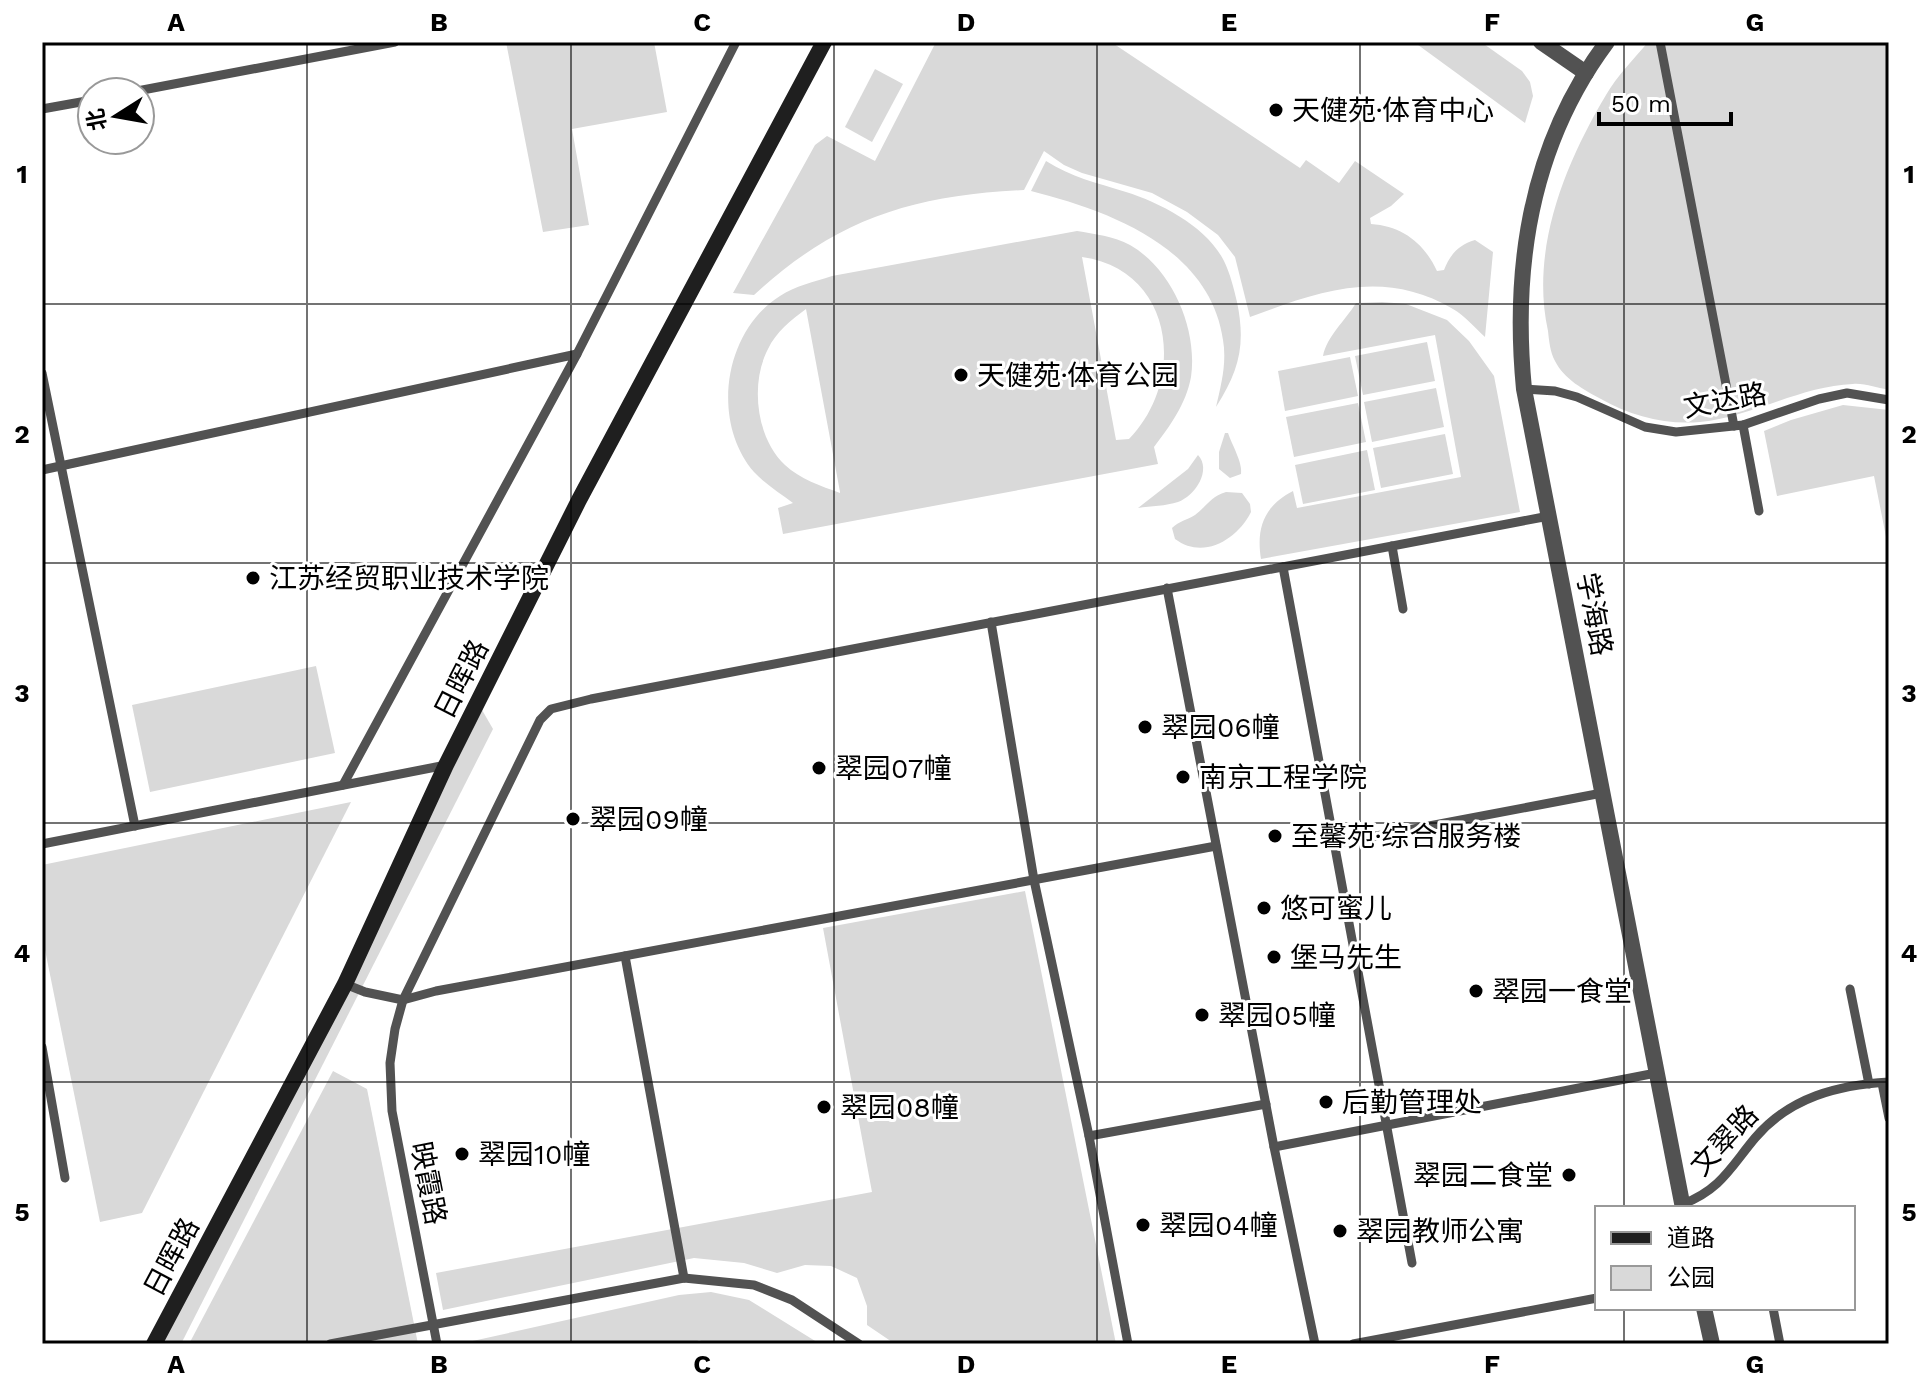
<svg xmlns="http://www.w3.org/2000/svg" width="1931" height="1386" viewBox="0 0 1931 1386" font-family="'Work Sans','Noto Sans SC',sans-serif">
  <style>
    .green { fill: #d9d9d9; fill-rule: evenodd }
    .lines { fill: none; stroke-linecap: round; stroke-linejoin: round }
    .lane { stroke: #525252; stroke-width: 9 }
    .street { stroke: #525252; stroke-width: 16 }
    .secondary { stroke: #1f1f1f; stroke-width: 16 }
    .grid { fill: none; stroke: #000; stroke-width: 2; stroke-opacity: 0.55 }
    .poi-dot { fill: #000; stroke: #fff; stroke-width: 3 }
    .labels { text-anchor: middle; stroke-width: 6; stroke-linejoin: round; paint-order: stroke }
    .poi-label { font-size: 28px; fill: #000; stroke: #fff; text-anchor: start }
    .street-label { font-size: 28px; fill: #000; stroke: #fff }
    .neatline { fill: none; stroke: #000; stroke-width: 3 }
    .grid-label { font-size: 26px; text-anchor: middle; font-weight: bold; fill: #000 }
  </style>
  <rect width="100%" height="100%" fill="#fff"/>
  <g class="green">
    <polygon points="506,42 654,42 667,112 572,129 589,225 543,232"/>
    <path d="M936,42H1111L1300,168L1306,160L1339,183L1355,161L1404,194L1391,206L1370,218L1371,224C1402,226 1424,243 1437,271L1444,270C1450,255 1458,245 1475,240L1493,252L1485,337C1475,328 1465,316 1453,309C1383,268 1320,291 1250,317L1235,257L1218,235L1187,212L1152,193L1082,173L1064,165L1044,151L1024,190C913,195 836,219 754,295L733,293L815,145L827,136L875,161Z"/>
    <polygon points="1414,42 1481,42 1522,71 1530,82 1533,96 1525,123"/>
    <path d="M1648,42H1889V390C1878,388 1864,383 1853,384C1800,386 1752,417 1700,422C1665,425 1631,416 1601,399C1584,390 1564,379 1555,361C1550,352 1549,340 1548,331C1530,249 1565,164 1606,95C1617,76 1634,59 1648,42Z"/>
    <polygon points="875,69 903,84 872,142 845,127"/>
    <path d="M1046,161C1071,177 1097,183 1126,192C1161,203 1207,227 1224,261C1230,273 1234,289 1237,302C1246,345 1239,371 1216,407C1221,385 1227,363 1223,340C1210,248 1110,211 1031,191Z"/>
    <path d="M1077,231C1094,234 1114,236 1130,245C1172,269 1198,329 1191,377C1186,404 1170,426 1154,447L1158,464L783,534L778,508L793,503C780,493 765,484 754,472C711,422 723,332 780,296C795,286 814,282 832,276ZM1082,257C1174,270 1187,379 1129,439L1116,440ZM806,309L840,492V493C821,486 800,479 785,465C756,438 750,383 768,349C776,332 791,320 806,309Z"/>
    <path d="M1382,302L1406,304L1447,320L1469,341L1494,376L1520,512L1261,559C1256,528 1264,506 1293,491L1297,508L1461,477L1435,335L1323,356C1327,336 1345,321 1356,303Z"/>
    <polygon points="1427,342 1435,381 1363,395 1355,356"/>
    <polygon points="1350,357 1358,396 1285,411 1278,371"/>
    <polygon points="1436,388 1444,427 1372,442 1364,402"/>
    <polygon points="1358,403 1366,442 1294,457 1286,417"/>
    <polygon points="1843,405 1889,410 1889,552 1874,476 1777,496 1764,431 1791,420"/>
    <path d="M1225,433H1228C1232,445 1243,463 1241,474L1230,478L1219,469V452Z"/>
    <polygon points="1445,434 1453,474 1381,488 1373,448"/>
    <polygon points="1367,450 1375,490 1303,504 1295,465"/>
    <path d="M1198,455C1212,470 1195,496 1178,502C1166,506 1151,506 1138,508L1188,469Z"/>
    <path d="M1226,492L1242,493L1250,504L1251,512C1237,540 1203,560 1175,539L1172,528C1179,521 1187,520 1195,515C1207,506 1211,496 1226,492Z"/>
    <polygon points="316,666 335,753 150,792 132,705"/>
    <polygon points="478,703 493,729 181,1344 154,1344"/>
    <polygon points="351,802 142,1213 100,1222 42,935 42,865"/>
    <polygon points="1025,891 1116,1344 895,1344 867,1325 867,1306 857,1278 831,1266 805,1265 777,1273 744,1263 694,1258 443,1310 436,1273 872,1192 823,928"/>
    <polygon points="333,1071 367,1089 418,1344 189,1344"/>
    <polygon points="711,1292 749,1300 820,1344 709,1344 699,1340 692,1344 459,1344 679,1295"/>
  </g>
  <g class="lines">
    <g class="lane">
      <polyline points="1660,42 1734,426"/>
      <polyline points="132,92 395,42"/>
      <polyline points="42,109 92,100"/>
      <polyline points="577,354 736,42"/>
      <polyline points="42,373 135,826"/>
      <polyline points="1524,389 1555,391 1577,397 1645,427 1676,432 1743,425 1819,399 1847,393 1889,400"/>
      <polyline points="1743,425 1759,511"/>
      <polyline points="42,470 577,354 343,785"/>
      <polyline points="1392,546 1403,609"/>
      <polyline points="1283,567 1412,1263"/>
      <polyline points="1167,588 1274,1147 1315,1344"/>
      <polyline points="991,622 1034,880 1089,1136 1128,1344"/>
      <polyline points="42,844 446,765"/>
      <polyline points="1334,844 1602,793"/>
      <polyline points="625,956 684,1278"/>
      <polyline points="345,984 365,992 403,1000 436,991 1216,846"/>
      <polyline points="1850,989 1869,1084"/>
      <polyline points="42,1047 65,1178"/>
      <polyline points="1882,1083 1889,1118"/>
      <polyline points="1089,1136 1266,1104"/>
      <polyline points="1274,1147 1656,1073"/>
      <path d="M1683,1204C1721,1189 1730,1168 1755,1138C1790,1097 1838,1085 1889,1082"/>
      <polyline points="1773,1308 1780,1344"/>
      <polyline points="330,1344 684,1278 754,1285 792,1300 859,1344"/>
      <polyline points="437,1344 392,1111 390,1063 395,1029 403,1000 540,720 551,709 591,699 1549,516"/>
      <polyline points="1353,1344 1597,1298"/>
    </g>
    <g class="street">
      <polyline points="1541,42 1586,73"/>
      <path d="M1607,42C1531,144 1512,265 1524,389L1683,1208"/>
      <polyline points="1704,1308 1712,1344"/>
    </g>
    <polyline class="secondary" points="154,1344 345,984 446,765 579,500 824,42"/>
  </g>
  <path class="grid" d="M307,42V1344M571,42V1344M834,42V1344M1097,42V1344M1360,42V1344M1624,42V1208M42,304H1889M42,563H1889M42,823H1889M42,1082H1889M1624,1308V1344"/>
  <g class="poi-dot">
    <circle cx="1276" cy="110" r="8"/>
    <circle cx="961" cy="375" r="8"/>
    <circle cx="253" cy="578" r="8"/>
    <circle cx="1145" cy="727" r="8"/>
    <circle cx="819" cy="768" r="8"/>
    <circle cx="1183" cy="777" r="8"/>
    <circle cx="573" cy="819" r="8"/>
    <circle cx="1275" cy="836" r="8"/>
    <circle cx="1264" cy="908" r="8"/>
    <circle cx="1274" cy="957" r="8"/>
    <circle cx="1476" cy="991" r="8"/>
    <circle cx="1202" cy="1015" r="8"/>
    <circle cx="1326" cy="1102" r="8"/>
    <circle cx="824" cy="1107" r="8"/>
    <circle cx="462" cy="1154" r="8"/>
    <circle cx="1569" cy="1175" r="8"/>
    <circle cx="1143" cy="1225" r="8"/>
    <circle cx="1340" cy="1231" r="8"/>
  </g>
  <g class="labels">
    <g class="poi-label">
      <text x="1292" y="120">天健苑·体育中心</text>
      <text x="977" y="385">天健苑·体育公园</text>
      <text x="269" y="588">江苏经贸职业技术学院</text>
      <text x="1161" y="737">翠园06幢</text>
      <text x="835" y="778">翠园07幢</text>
      <text x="1199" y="787">南京工程学院</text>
      <text x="589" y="829">翠园09幢</text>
      <text x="1291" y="846">至馨苑·综合服务楼</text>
      <text x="1280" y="918">悠可蜜儿</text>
      <text x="1290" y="967">堡马先生</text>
      <text x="1492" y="1001">翠园一食堂</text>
      <text x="1218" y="1025">翠园05幢</text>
      <text x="1342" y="1112">后勤管理处</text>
      <text x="840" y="1117">翠园08幢</text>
      <text x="478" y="1164">翠园10幢</text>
      <text x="1553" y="1185" text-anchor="end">翠园二食堂</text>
      <text x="1159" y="1235">翠园04幢</text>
      <text x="1356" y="1241">翠园教师公寓</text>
    </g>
    <g class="street-label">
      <text transform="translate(1725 400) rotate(-10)" y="10">文达路</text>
      <text transform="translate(1595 614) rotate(79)" y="10">学海路</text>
      <text transform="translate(461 679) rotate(-63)" y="10">日晖路</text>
      <text transform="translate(1724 1140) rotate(-47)" y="10">文翠路</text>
      <text transform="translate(429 1183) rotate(79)" y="10">映霞路</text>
      <text transform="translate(171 1257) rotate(-62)" y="10">日晖路</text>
    </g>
  </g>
  <rect width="1931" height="1386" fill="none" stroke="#ffffff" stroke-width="88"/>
  <rect x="1595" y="1206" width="260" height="104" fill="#ffffff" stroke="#999999" stroke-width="2"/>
  <rect x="1611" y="1232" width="40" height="12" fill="#1f1f1f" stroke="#999999" stroke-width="2"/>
  <text x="1667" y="1246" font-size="24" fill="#000000">道路</text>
  <rect x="1611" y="1266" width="40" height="24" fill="#d9d9d9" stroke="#999999" stroke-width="2"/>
  <text x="1667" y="1286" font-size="24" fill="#000000">公园</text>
  <g transform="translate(116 116) rotate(259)"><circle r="38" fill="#ffffff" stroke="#999999" stroke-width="2"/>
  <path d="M0-6L14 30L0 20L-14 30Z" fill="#000000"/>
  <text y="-12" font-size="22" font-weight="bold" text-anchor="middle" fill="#000000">北</text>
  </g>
  <path d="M1599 112v12h132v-12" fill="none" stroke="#000000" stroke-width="4"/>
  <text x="1611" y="112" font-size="24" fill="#000000" stroke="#ffffff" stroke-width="6" paint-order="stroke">50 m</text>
  <rect x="44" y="44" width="1843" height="1298" class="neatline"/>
  <g class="grid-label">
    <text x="176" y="31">A</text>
    <text x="439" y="31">B</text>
    <text x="702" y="31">C</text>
    <text x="966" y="31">D</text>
    <text x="1229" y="31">E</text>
    <text x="1492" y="31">F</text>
    <text x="1755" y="31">G</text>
    <text x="22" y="183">1</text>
    <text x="1909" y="183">1</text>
    <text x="22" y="443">2</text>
    <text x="1909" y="443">2</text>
    <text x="22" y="702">3</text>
    <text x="1909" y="702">3</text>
    <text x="22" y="962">4</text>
    <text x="1909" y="962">4</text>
    <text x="22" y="1221">5</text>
    <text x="1909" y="1221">5</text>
    <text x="176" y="1373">A</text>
    <text x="439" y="1373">B</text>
    <text x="702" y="1373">C</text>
    <text x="966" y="1373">D</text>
    <text x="1229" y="1373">E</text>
    <text x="1492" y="1373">F</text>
    <text x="1755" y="1373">G</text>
  </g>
</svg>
